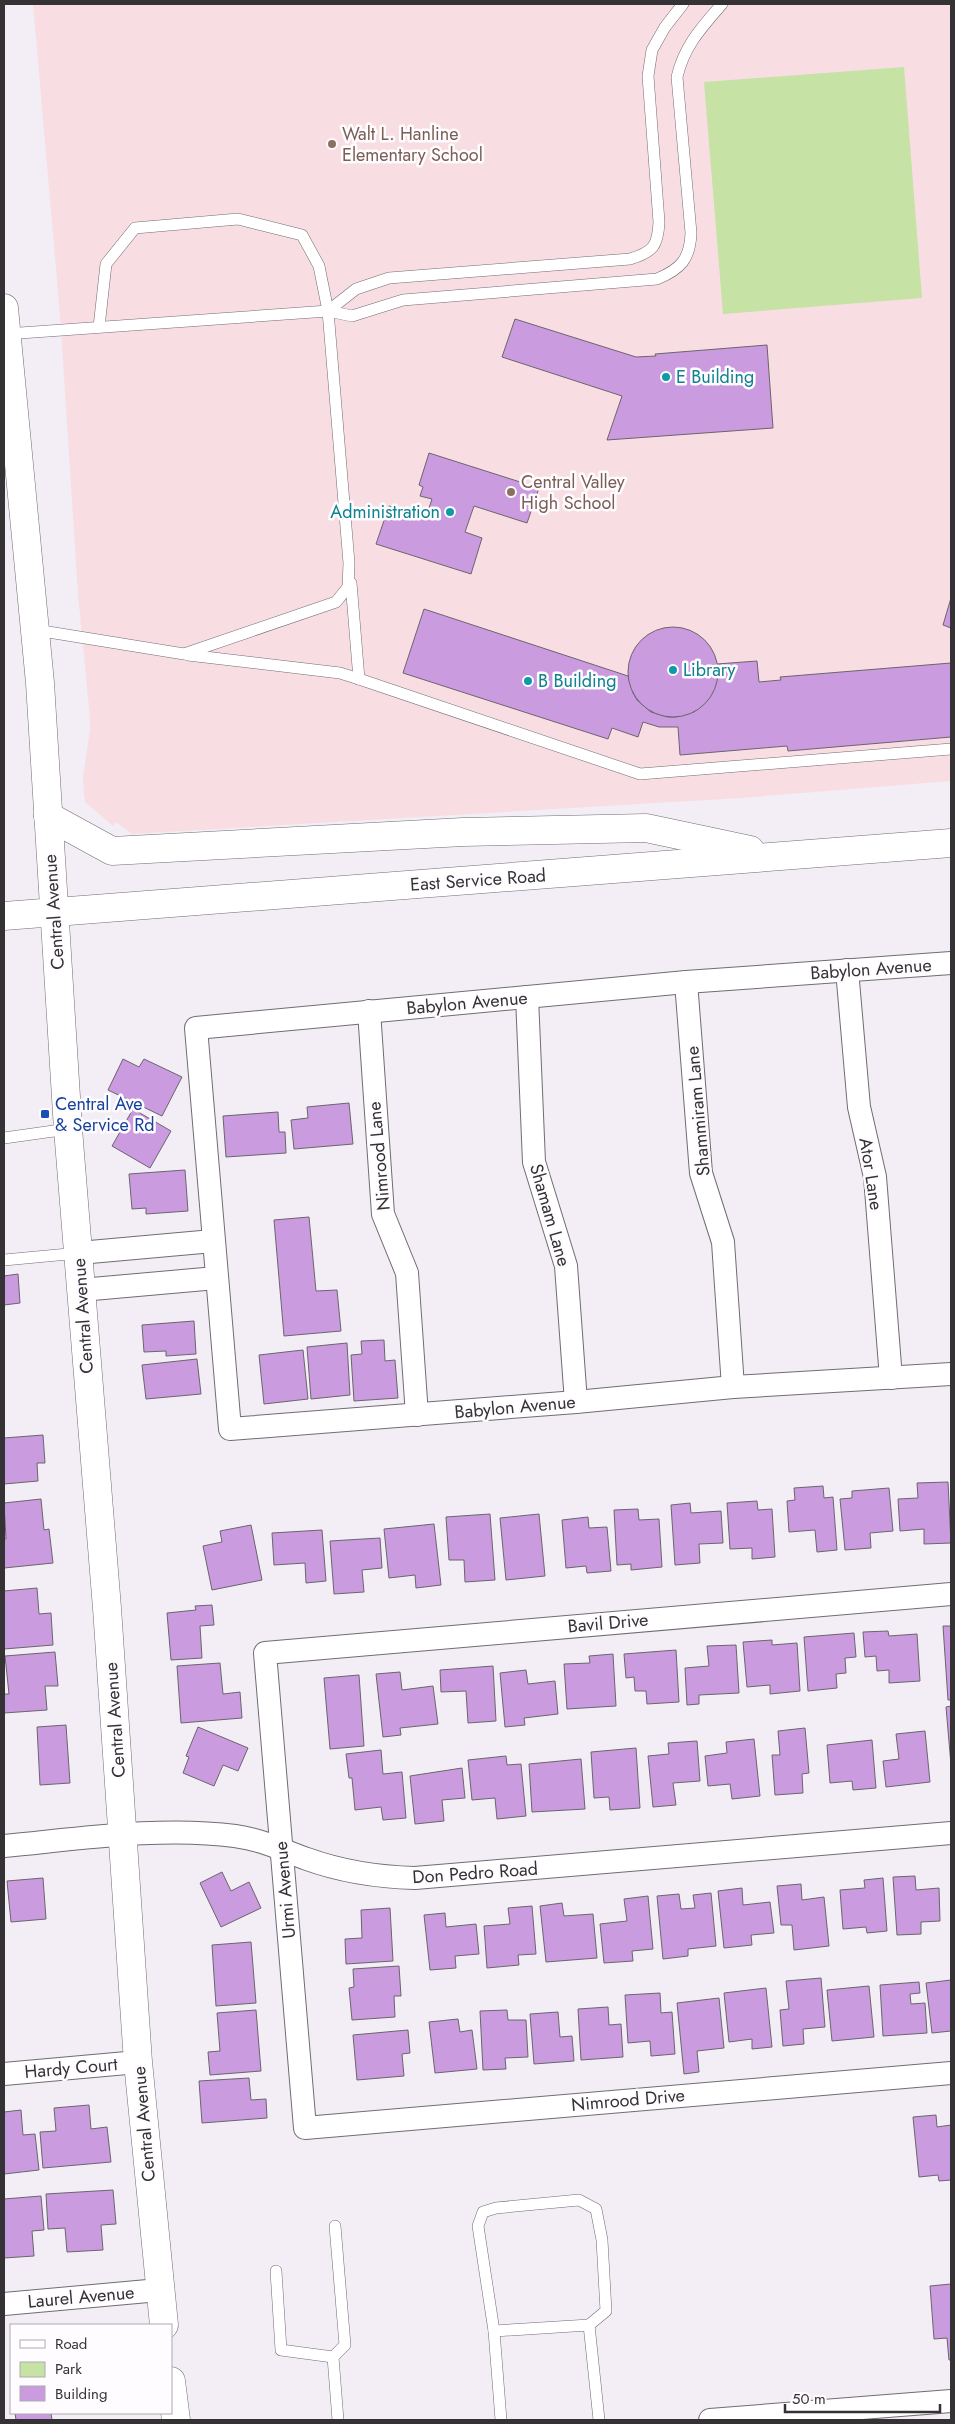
<svg xmlns="http://www.w3.org/2000/svg" width="955" height="2424" viewBox="0 0 955 2424" font-family="Jost,sans-serif">
  <style>
    .education { fill: #f8dee3 }
    .green { fill: #c6e2a4 }
    .building { fill: #cb9bdf; stroke: #6a656c }
    .lines { fill: none; stroke-linecap: round; stroke-linejoin: round }
    .lane-casing { stroke: #716c73; stroke-width: 12 }
    .street-casing { stroke: #716c73; stroke-width: 24 }
    .secondary-casing { stroke: #716c73; stroke-width: 29 }
    .lane { stroke: #fff; stroke-width: 11 }
    .street { stroke: #fff; stroke-width: 22 }
    .secondary { stroke: #fff; stroke-width: 28 }
    .education-dot { fill: #8d6e63; stroke: #fefcff; stroke-width: 2 }
    .culture-dot { fill: #0f9aa8; stroke: #fefcff; stroke-width: 2 }
    .transit-dot { fill: #1a4fb4; stroke: #fefcff; stroke-width: 2 }
    .labels { text-anchor: middle; stroke-width: 5; stroke-linejoin: round; paint-order: stroke }
    .education-label { font-size: 18px; fill: #785e54; stroke: #fefcff; text-anchor: start }
    .culture-label { font-size: 18px; fill: #0d838f; stroke: #fefcff; text-anchor: start }
    .street-label { font-size: 18px; fill: #343235; stroke: #fefcff }
    .transit-label { font-size: 18px; fill: #164399; stroke: #fefcff; text-anchor: start }
  </style>
  <rect width="100%" height="100%" fill="#f3edf5"/>
  <polygon class="education" points="33,4 951,4 951,781 742,798 132,834 116,822 113,826 85,802 84,794 83,778 90,730 90,719 78,594 60,315"/>
  <polygon class="green" points="904,67 922,298 723,314 704,82"/>
  <g class="building">
    <polygon points="515,319 636,357 656,356 655,354 767,345 773,428 607,440 622,396 502,357"/>
    <polygon points="429,453 539,488 527,523 474,506 465,532 482,538 471,574 376,544 389,506 426,517 432,499 420,496 423,487 419,485"/>
    <polygon points="951,598 951,628 943,625"/>
    <polygon points="424,609 628,676 633,693 637,700 651,712 668,717 676,717 694,712 708,700 717,679 717,664 757,661 759,682 781,680 780,677 951,663 951,737 788,751 787,746 680,755 678,727 659,727 643,722 638,737 612,728 608,739 403,673"/>
    <circle cx="673" cy="672" r="45"/>
    <polygon points="123,1059 139,1067 144,1059 182,1077 162,1116 108,1090"/>
    <polygon points="349,1103 353,1144 294,1149 291,1120 308,1118 307,1107"/>
    <polygon points="133,1109 171,1131 150,1168 112,1146"/>
    <polygon points="278,1112 279,1132 285,1132 286,1153 226,1157 223,1116"/>
    <polygon points="185,1170 188,1211 146,1214 146,1208 132,1209 129,1174"/>
    <polygon points="309,1217 316,1291 337,1290 341,1331 284,1336 274,1220"/>
    <polygon points="18,1274 20,1303 4,1305 4,1276"/>
    <polygon points="194,1321 196,1354 166,1356 166,1351 144,1352 142,1325"/>
    <polygon points="384,1340 385,1361 395,1360 398,1398 354,1401 351,1355 362,1354 361,1341"/>
    <polygon points="347,1343 350,1395 311,1399 307,1347"/>
    <polygon points="303,1350 308,1399 264,1404 259,1355"/>
    <polygon points="197,1359 201,1394 146,1399 142,1365"/>
    <polygon points="43,1435 45,1463 37,1463 38,1481 4,1484 4,1438"/>
    <polygon points="948,1482 951,1543 924,1544 924,1529 900,1531 898,1499 918,1498 917,1483"/>
    <polygon points="823,1486 824,1498 833,1497 837,1550 817,1552 815,1530 789,1532 787,1501 795,1500 794,1488"/>
    <polygon points="889,1488 893,1531 870,1533 871,1548 845,1550 840,1499 852,1498 852,1491"/>
    <polygon points="41,1499 44,1530 49,1529 53,1563 4,1568 4,1539 6,1539 4,1503"/>
    <polygon points="757,1501 758,1510 772,1509 775,1557 752,1559 752,1548 730,1549 727,1503"/>
    <polygon points="690,1503 691,1513 721,1511 723,1543 699,1544 700,1563 675,1565 671,1505"/>
    <polygon points="638,1509 639,1520 659,1519 662,1567 631,1570 631,1564 617,1565 614,1510"/>
    <polygon points="490,1514 495,1580 465,1582 464,1560 449,1560 446,1517"/>
    <polygon points="539,1514 545,1576 506,1580 500,1518"/>
    <polygon points="588,1517 589,1528 607,1527 611,1571 587,1573 586,1566 566,1568 562,1520"/>
    <polygon points="434,1524 441,1585 416,1588 415,1575 389,1578 384,1529"/>
    <polygon points="251,1525 262,1580 212,1590 203,1546 222,1542 220,1531"/>
    <polygon points="322,1530 326,1581 306,1583 305,1563 274,1565 272,1533"/>
    <polygon points="380,1538 382,1568 362,1570 364,1592 334,1594 330,1541"/>
    <polygon points="37,1588 39,1614 51,1613 53,1645 4,1649 4,1591"/>
    <polygon points="212,1605 214,1625 200,1626 202,1658 171,1660 167,1613 196,1610 195,1606"/>
    <polygon points="943,1626 951,1626 951,1700 948,1700"/>
    <polygon points="888,1631 889,1636 917,1634 920,1681 889,1683 889,1670 877,1671 876,1656 865,1657 863,1632"/>
    <polygon points="854,1633 856,1657 845,1658 846,1673 836,1674 837,1688 808,1691 804,1637"/>
    <polygon points="772,1640 772,1645 797,1643 800,1691 770,1694 770,1685 747,1687 743,1642"/>
    <polygon points="736,1645 739,1693 699,1695 699,1704 687,1705 685,1668 709,1666 707,1646"/>
    <polygon points="676,1650 679,1702 647,1704 646,1691 635,1691 634,1677 626,1678 624,1654"/>
    <polygon points="55,1652 58,1686 45,1686 47,1710 4,1713 4,1694 9,1694 5,1656"/>
    <polygon points="613,1654 616,1706 567,1709 564,1664 590,1663 589,1656"/>
    <polygon points="220,1663 223,1694 240,1692 242,1718 181,1723 177,1666"/>
    <polygon points="493,1666 496,1721 468,1723 466,1691 441,1692 440,1670"/>
    <polygon points="526,1670 528,1684 555,1681 558,1714 524,1718 525,1725 505,1727 500,1673"/>
    <polygon points="400,1672 402,1690 433,1686 438,1724 400,1728 401,1735 383,1737 376,1674"/>
    <polygon points="359,1675 364,1746 330,1749 324,1678"/>
    <polygon points="951,1706 951,1765 946,1707"/>
    <polygon points="66,1725 70,1783 40,1785 37,1727"/>
    <polygon points="198,1727 248,1748 238,1771 223,1765 214,1786 183,1773 189,1757 186,1756"/>
    <polygon points="805,1728 809,1773 802,1774 803,1793 775,1795 772,1755 780,1755 778,1731"/>
    <polygon points="925,1731 930,1782 886,1787 883,1761 899,1759 896,1734"/>
    <polygon points="754,1739 760,1796 732,1799 730,1784 708,1786 705,1756 727,1753 726,1742"/>
    <polygon points="872,1740 876,1788 853,1790 852,1781 830,1783 827,1745"/>
    <polygon points="697,1741 700,1781 673,1783 676,1805 653,1807 648,1756 669,1754 668,1743"/>
    <polygon points="636,1748 640,1808 610,1810 609,1797 594,1798 591,1752"/>
    <polygon points="381,1750 383,1774 402,1772 406,1818 383,1820 381,1807 355,1810 352,1778 349,1778 346,1754"/>
    <polygon points="506,1756 507,1765 521,1764 526,1816 497,1819 495,1798 472,1800 468,1760"/>
    <polygon points="581,1759 585,1809 532,1812 529,1764"/>
    <polygon points="462,1768 465,1798 442,1800 444,1821 415,1824 410,1776"/>
    <polygon points="222,1872 231,1891 249,1882 261,1908 221,1927 200,1883"/>
    <polygon points="915,1876 916,1890 939,1888 940,1921 921,1922 921,1934 897,1935 893,1877"/>
    <polygon points="43,1878 46,1919 11,1922 7,1881"/>
    <polygon points="883,1878 887,1931 867,1933 866,1927 843,1929 840,1890 865,1888 864,1880"/>
    <polygon points="801,1884 802,1900 824,1897 829,1946 794,1950 792,1925 781,1925 777,1886"/>
    <polygon points="742,1888 743,1905 770,1902 774,1933 751,1935 752,1945 724,1948 718,1891"/>
    <polygon points="711,1893 716,1946 688,1949 688,1956 663,1959 657,1896 679,1894 681,1909 695,1908 693,1895"/>
    <polygon points="648,1896 653,1949 632,1951 633,1961 604,1963 600,1924 627,1921 624,1899"/>
    <polygon points="562,1903 564,1916 593,1914 597,1958 546,1962 540,1906"/>
    <polygon points="532,1906 536,1954 518,1955 519,1965 487,1968 484,1926 510,1924 508,1908"/>
    <polygon points="390,1908 393,1961 346,1964 345,1939 362,1938 361,1910"/>
    <polygon points="445,1913 446,1927 476,1924 479,1954 455,1956 456,1968 430,1970 424,1915"/>
    <polygon points="251,1942 256,2003 216,2006 212,1945"/>
    <polygon points="399,1966 401,1996 394,1996 395,2017 352,2020 349,1988 354,1987 353,1969"/>
    <polygon points="821,1978 825,2027 803,2029 804,2044 783,2046 780,2010 789,2009 786,1981"/>
    <polygon points="951,1980 951,2031 932,2033 926,1983"/>
    <polygon points="919,1982 920,1993 910,1994 911,2004 925,2003 927,2033 883,2036 880,1985"/>
    <polygon points="869,1986 874,2037 832,2041 827,1990"/>
    <polygon points="766,1988 772,2047 752,2049 752,2039 729,2042 724,1993"/>
    <polygon points="660,1993 661,2013 672,2012 675,2054 651,2056 650,2041 628,2043 625,1995"/>
    <polygon points="719,1998 724,2048 697,2051 699,2072 684,2074 677,2003"/>
    <polygon points="608,2007 609,2025 621,2024 623,2057 581,2060 578,2009"/>
    <polygon points="256,2010 261,2071 210,2075 208,2052 220,2051 217,2013"/>
    <polygon points="507,2010 508,2020 526,2020 528,2057 505,2058 506,2069 483,2070 480,2011"/>
    <polygon points="558,2012 560,2037 572,2036 574,2061 534,2064 530,2014"/>
    <polygon points="458,2019 460,2032 472,2030 477,2069 435,2073 429,2022"/>
    <polygon points="408,2030 410,2053 402,2054 404,2076 357,2080 353,2035"/>
    <polygon points="249,2078 251,2100 266,2099 267,2118 202,2123 199,2081"/>
    <polygon points="89,2105 91,2129 107,2127 111,2162 43,2168 40,2132 56,2131 54,2108"/>
    <polygon points="21,2110 23,2135 35,2134 39,2170 4,2174 4,2112"/>
    <polygon points="936,2115 937,2127 951,2125 951,2180 939,2181 938,2175 919,2177 913,2117"/>
    <polygon points="113,2190 116,2224 101,2225 103,2250 67,2252 65,2228 48,2229 46,2194"/>
    <polygon points="41,2196 44,2230 32,2231 34,2256 4,2258 4,2199"/>
    <polygon points="951,2284 951,2360 949,2360 947,2338 934,2339 930,2286"/>
    <polygon points="15,2413 51,2413 52,2420 16,2420"/>
  </g>
  <g class="lines">
    <defs>
      <g id="lane">
        <path d="M328,311L352,316L403,300L657,279C681,269 690,259 691,233L677,77C684,46 702,27 722,4"/>
        <path d="M6,334L328,311L356,289L389,278L630,259C653,252 658,246 659,222L648,76L652,50L665,27L683,4"/>
        <polyline points="351,583 359,679 640,774 951,749"/>
        <polyline points="36,630 184,654 336,602 348,587 349,563 328,311 319,266 302,235 238,219 135,228 106,264 99,327"/>
        <polyline points="188,655 340,673 359,679"/>
        <polyline points="4,1138 68,1129"/>
        <polyline points="4,1260 79,1253"/>
        <polyline points="335,2226 345,2345 333,2357 338,2420"/>
        <polyline points="276,2271 281,2350 333,2357"/>
        <polyline points="494,2331 478,2226 483,2212 496,2208 579,2200 596,2209 602,2240 606,2311 589,2325"/>
        <polyline points="501,2420 494,2331 589,2325 599,2420"/>
      </g>
      <g id="street">
        <polyline points="951,963 686,982 196,1028 230,1429 576,1402 733,1387 951,1374"/>
        <polyline points="847,970 859,1107 875,1177 891,1378"/>
        <polyline points="686,982 701,1173 723,1242 733,1387"/>
        <polyline points="527,997 534,1162 566,1266 576,1402"/>
        <polyline points="369,1011 383,1214 407,1273 417,1415"/>
        <polyline points="79,1253 213,1241"/>
        <polyline points="81,1290 216,1278"/>
        <polyline points="951,1594 265,1653 305,2128 951,2073"/>
        <path d="M4,1846C78,1839 162,1826 235,1836C264,1840 281,1850 307,1859C343,1872 378,1877 415,1878L951,1833"/>
        <polyline points="4,2074 138,2062"/>
        <polyline points="4,2304 159,2290"/>
        <polyline points="710,2420 951,2401"/>
      </g>
      <g id="secondary">
        <polyline points="4,308 40,683 68,1129 107,1608 138,2062 164,2325"/>
        <polyline points="48,816 112,851 463,832 646,828 750,850"/>
        <polyline points="4,916 951,843"/>
        <polyline points="171,2381 176,2420"/>
      </g>
    </defs>
    <use href="#lane" class="lane-casing"/>
    <use href="#street" class="street-casing"/>
    <use href="#secondary" class="secondary-casing"/>
    <use href="#lane" class="lane"/>
    <use href="#street" class="street"/>
    <use href="#secondary" class="secondary"/>
  </g>
  <g class="education-dot">
    <circle cx="332" cy="144" r="5"/>
    <circle cx="511" cy="492" r="5"/>
  </g>
  <g class="culture-dot">
    <circle cx="666" cy="377" r="5"/>
    <circle cx="450" cy="512" r="5"/>
    <circle cx="673" cy="670" r="5"/>
    <circle cx="528" cy="681" r="5"/>
  </g>
  <rect class="transit-dot" x="40" y="1109" width="10" height="10" rx="2.5"/>
  <g class="labels">
    <g class="education-label">
      <text x="342" y="140">Walt L. Hanline<tspan x="342" dy="21">Elementary School</tspan></text>
      <text x="521" y="488">Central Valley<tspan x="521" dy="21">High School</tspan></text>
    </g>
    <g class="culture-label">
      <text x="676" y="383">E Building</text>
      <text x="440" y="518" text-anchor="end">Administration</text>
      <text x="683" y="676">Library</text>
      <text x="538" y="687">B Building</text>
    </g>
    <g class="street-label">
      <text transform="translate(478 880) rotate(-4)" y="6">East Service Road</text>
      <text transform="translate(54 912) rotate(-94)" y="6">Central Avenue</text>
      <text transform="translate(871 969) rotate(-4)" y="6">Babylon Avenue</text>
      <text transform="translate(467 1003) rotate(-5)" y="6">Babylon Avenue</text>
      <text transform="translate(698 1111) rotate(-95)" y="6">Shammiram Lane</text>
      <text transform="translate(379 1156) rotate(-95)" y="6">Nimrood Lane</text>
      <text transform="translate(871 1174) rotate(81)" y="6">Ator Lane</text>
      <text transform="translate(550 1215) rotate(74)" y="6">Shamam Lane</text>
      <text transform="translate(83 1316) rotate(-94)" y="6">Central Avenue</text>
      <text transform="translate(515 1407) rotate(-5)" y="6">Babylon Avenue</text>
      <text transform="translate(608 1623) rotate(-5)" y="6">Bavil Drive</text>
      <text transform="translate(115 1720) rotate(-94)" y="6">Central Avenue</text>
      <text transform="translate(475 1873) rotate(-4)" y="6">Don Pedro Road</text>
      <text transform="translate(285 1890) rotate(-95)" y="6">Urmi Avenue</text>
      <text transform="translate(71 2068) rotate(-5)" y="6">Hardy Court</text>
      <text transform="translate(628 2100) rotate(-5)" y="6">Nimrood Drive</text>
      <text transform="translate(144 2124) rotate(-95)" y="6">Central Avenue</text>
      <text transform="translate(81 2297) rotate(-5)" y="6">Laurel Avenue</text>
    </g>
    <g class="transit-label">
      <text x="55" y="1110">Central Ave<tspan x="55" dy="21">&amp; Service Rd</tspan></text>
    </g>
  </g>
  <rect width="955" height="2424" fill="none" stroke="#343235" stroke-width="10"/>
  <rect x="10" y="2324" width="162" height="90" fill="#fefcff" stroke="#adabae"/>
  <rect x="20" y="2340" width="25" height="8" fill="#ffffff" stroke="#adabae"/>
  <text x="55" y="2349" font-size="15" fill="#343235">Road</text>
  <rect x="20" y="2362" width="25" height="15" fill="#c6e2a4" stroke="#adabae"/>
  <text x="55" y="2374" font-size="15" fill="#343235">Park</text>
  <rect x="20" y="2386" width="25" height="15" fill="#cb9bdf" stroke="#adabae"/>
  <text x="55" y="2399" font-size="15" fill="#343235">Building</text>
  <path d="M785 2404v8h155v-8" fill="none" stroke="#343235" stroke-width="2.5"/>
  <text x="792" y="2404" font-size="15" fill="#343235" stroke="#fefcff" stroke-width="4" paint-order="stroke">50 m</text>
</svg>
